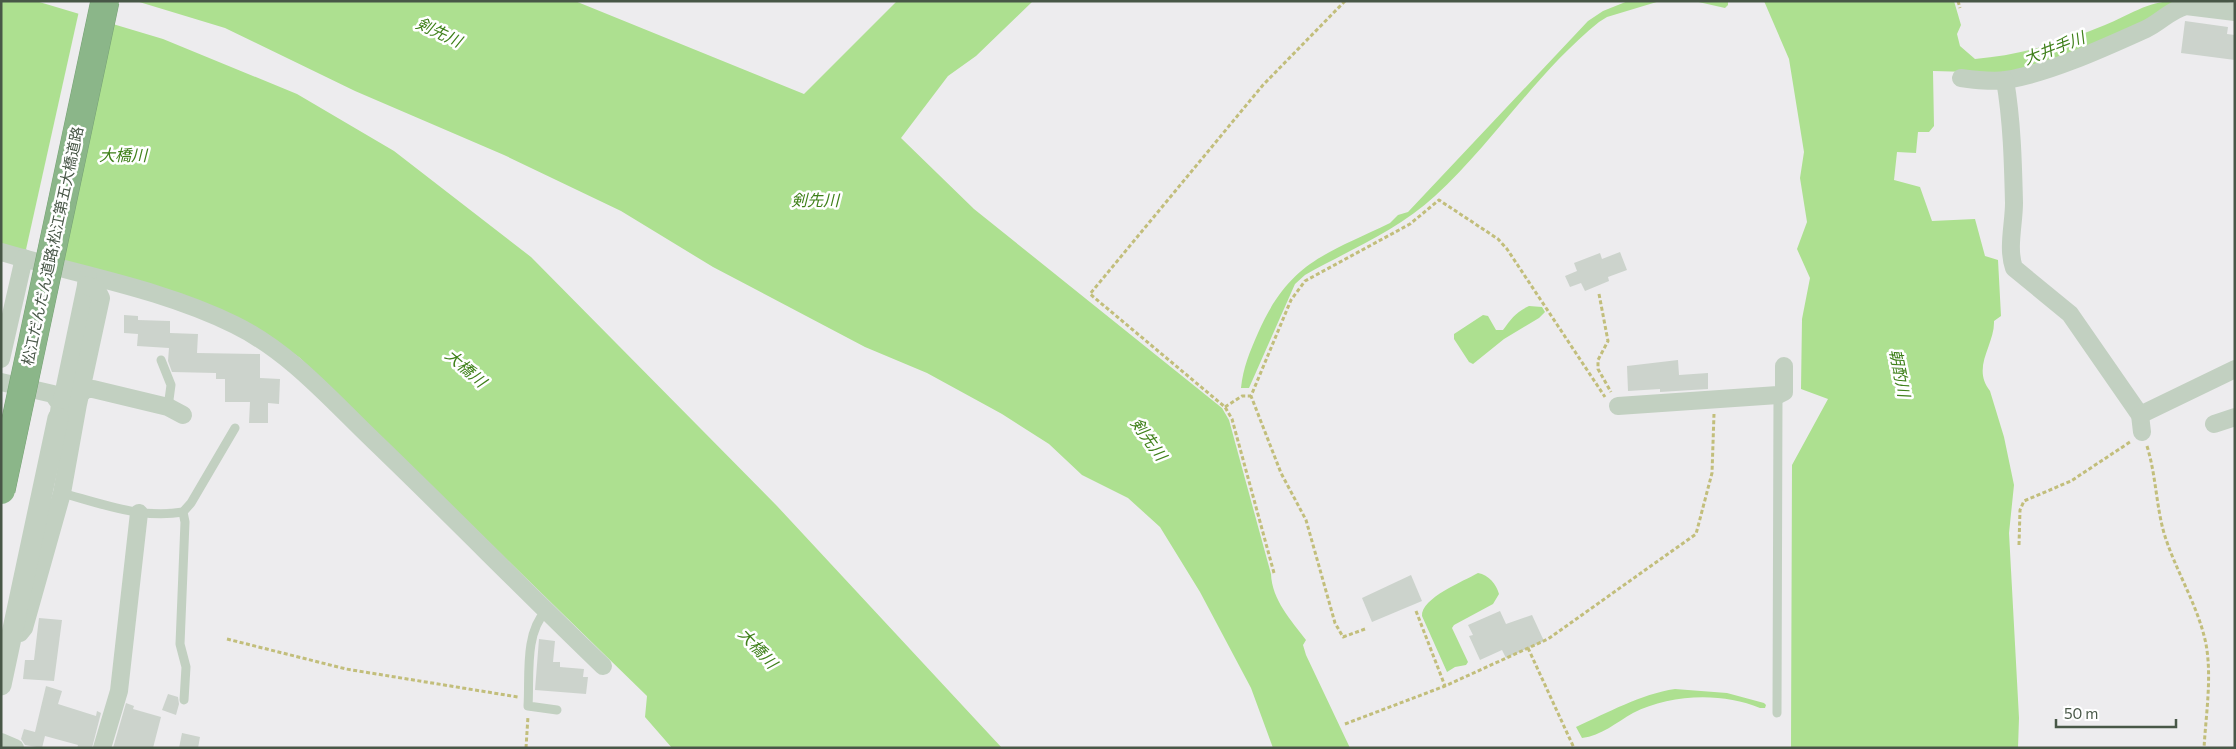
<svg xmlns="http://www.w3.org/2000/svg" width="2236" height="749" viewBox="0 0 2236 749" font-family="Commissioner,'Noto Sans JP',sans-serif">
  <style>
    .water { fill: #ade090 }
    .pier { fill: #edecee }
    .building { fill: #ccd3cc }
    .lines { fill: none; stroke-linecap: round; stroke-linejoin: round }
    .path { stroke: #c2be7b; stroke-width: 3; stroke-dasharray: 4 2.5; stroke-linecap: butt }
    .service { stroke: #c2d0c1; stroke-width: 9 }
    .minor { stroke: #c2d0c1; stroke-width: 18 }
    .tertiary { stroke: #c2d0c1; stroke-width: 21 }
    .motorway-bridge-casing { stroke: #76a174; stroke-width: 29; stroke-linecap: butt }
    .motorway-bridge { stroke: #8bb689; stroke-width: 28 }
    .labels { text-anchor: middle; stroke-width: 5; stroke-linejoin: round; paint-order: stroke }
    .street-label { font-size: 15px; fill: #485747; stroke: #fff }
    .water-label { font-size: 16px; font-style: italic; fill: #3f801a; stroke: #fff }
  </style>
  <rect width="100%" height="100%" fill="#edecee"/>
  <g class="water">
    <polygon points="1,1 36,1 163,39 297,94 394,151 531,257 777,506 1002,748 672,748 645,717 647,696 300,358 257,328 1,247"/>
    <path d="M136,1H575L804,94L897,1H1033L976,56L948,76L901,138L974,209L1222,408L1229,420L1271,574C1272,600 1291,620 1306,640L1303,645L1306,655L1350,748H1273L1251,688L1200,592L1160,527L1128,498L1082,475L1049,444L1002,414L927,373L865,347L713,267L621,211L504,155L355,91L225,28Z"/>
    <path d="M1628,1H1660L1607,17L1599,22C1537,72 1493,143 1435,196C1397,231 1349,250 1305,275L1295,284L1249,388H1241C1243,368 1250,351 1258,333C1289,262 1326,254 1390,223L1398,215L1408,212L1588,21L1603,11Z"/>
    <polygon points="1694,1 1728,1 1728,5 1725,8"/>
    <path d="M1764,1H1954L1961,25L1957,34L1960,46L1975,59C2020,55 2062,43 2105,25C2127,16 2149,1 2173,1L2174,4L2156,16L2071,53L2006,73L1933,71L1934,126L1929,132H1918L1916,153L1897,152L1894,180L1920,187L1932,221L1975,219L1985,256L1998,260L2001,316L1994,321C1995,345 1971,367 1990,391L2004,437L2014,485L2009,533L2019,718L2018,748H1791L1792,465L1828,399L1801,389L1802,319L1810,278L1797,249L1807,222L1800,178L1804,152L1789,59Z"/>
    <path d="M1529,306L1542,307L1545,312L1539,318L1504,339L1473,364L1469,362L1454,339V334L1483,315L1488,316L1496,330H1503C1511,319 1516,312 1529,306Z"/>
    <path d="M1478,573C1489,575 1496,584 1499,594L1493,604L1454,625L1452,628L1468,662L1466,665L1455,667L1447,672L1422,616C1421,598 1464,581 1478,573Z"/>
    <path d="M1675,689L1727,693L1764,703L1766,705L1765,708H1760C1722,692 1670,694 1633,713C1617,722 1601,736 1582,738L1576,727C1607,713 1641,694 1675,689Z"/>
  </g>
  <polygon class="pier" points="79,11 110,20 59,264 25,254"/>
  <g class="building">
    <polygon points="2185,21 2228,27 2227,34 2235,35 2235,60 2181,53"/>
    <polygon points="1620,252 1627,270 1608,277 1609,281 1585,291 1581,283 1570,287 1565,276 1577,271 1574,263 1600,253 1602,259"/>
    <polygon points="124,315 138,316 138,320 170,321 170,333 198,334 197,353 260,354 260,378 280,379 279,404 268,403 268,423 249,423 250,402 225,402 225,379 216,379 216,373 172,372 168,361 169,348 137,346 138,334 124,333"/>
    <polygon points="1678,360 1679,375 1708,373 1708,389 1660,392 1660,389 1628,391 1627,366"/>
    <polygon points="1411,575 1422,601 1372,622 1362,598"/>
    <polygon points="1500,611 1506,624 1532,615 1544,641 1506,658 1502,650 1480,660 1469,636 1473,635 1468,625"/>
    <polygon points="39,618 62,620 54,681 23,679 25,660 34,660"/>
    <polygon points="539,639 555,641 553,662 560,662 560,667 584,669 583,677 588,677 586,694 535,690"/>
    <polygon points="46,686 62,691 58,704 96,716 97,711 101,713 92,748 77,748 78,745 45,736 42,748 25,745 21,739 24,729 35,732"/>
    <polygon points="168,694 178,697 179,704 176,715 162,710"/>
    <polygon points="126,703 134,706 133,709 161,717 153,748 113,748"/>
    <polygon points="182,733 200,737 198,748 179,748"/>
  </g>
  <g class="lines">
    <g class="path">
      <polyline points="1958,1 1960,8"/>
      <polyline points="1599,294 1608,341 1598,360 1598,369 1611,392"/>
      <polyline points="1225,407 1242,396 1251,396"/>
      <path d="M2147,446C2156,475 2156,505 2164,533C2175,570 2198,605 2206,644C2212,677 2206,714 2204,748"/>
      <polyline points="2019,545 2020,510 2024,501 2071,481 2130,442"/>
      <polyline points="1274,573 1232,419 1225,407 1090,294 1263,85 1345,1"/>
      <polyline points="1416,611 1445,686"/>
      <polyline points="1365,629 1343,637 1335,623 1306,520 1281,473 1251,396 1291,300 1305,281 1410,224 1439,200 1498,239 1507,249 1605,397"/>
      <polyline points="227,639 346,669 518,697"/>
      <polyline points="1528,648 1574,748"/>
      <polyline points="1345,724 1445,686 1548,639 1696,534 1712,473 1714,414"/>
      <polyline points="526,748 528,716"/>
    </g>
    <g class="service">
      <polyline points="161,360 171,385 168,407"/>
      <path d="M62,493C102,504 141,519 183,512"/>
      <path d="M546,611C524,633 530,677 528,706L557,710"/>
      <polyline points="184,700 186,667 180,644 185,522 183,512 191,503 235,428"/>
      <polyline points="1777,713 1778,395"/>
    </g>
    <g class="minor">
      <path d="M1961,78C1976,80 1991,82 2006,80C2050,73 2106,47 2146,29C2161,22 2170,10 2186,6L2235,12"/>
      <path d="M2005,80C2012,121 2013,162 2014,203C2014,224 2007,248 2014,268L2070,314L2140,415L2142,432"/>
      <path d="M1,252C79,275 162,289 235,325C290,352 331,400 374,441C451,515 526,592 603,666"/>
      <polyline points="1,359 24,258"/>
      <polyline points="1,382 53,394 60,404 59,412"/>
      <polyline points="80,394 87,389 93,389 168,407 183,415"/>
      <polyline points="1618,406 1778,395 1784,392 1784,366"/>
      <polyline points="60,410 88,276"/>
      <polyline points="2140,415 2235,369"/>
      <polyline points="2214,424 2235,417"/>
      <polyline points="12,632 20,633 24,628 62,493 78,404 101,298 97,290 86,285"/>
      <polyline points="1,742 15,748"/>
      <polyline points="102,748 119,691 139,513"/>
    </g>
    <polyline class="tertiary" points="1,685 58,418"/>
    <defs>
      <polyline id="motorway-bridge" points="1,490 105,1"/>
    </defs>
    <use href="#motorway-bridge" class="motorway-bridge-casing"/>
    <use href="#motorway-bridge" class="motorway-bridge"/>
  </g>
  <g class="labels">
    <g class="street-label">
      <text transform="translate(53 246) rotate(-78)" y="5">松江だんだん道路;松江第五大橋道路</text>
    </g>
    <g class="water-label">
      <text transform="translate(439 32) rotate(25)" y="6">剣先川</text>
      <text transform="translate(2054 48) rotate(-21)" y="6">大井手川</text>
      <text x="123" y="161">大橋川</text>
      <text x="815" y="206">剣先川</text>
      <text transform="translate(466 368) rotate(41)" y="6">大橋川</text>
      <text transform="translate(1900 373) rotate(79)" y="6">朝酌川</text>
      <text transform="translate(1149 439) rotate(54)" y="6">剣先川</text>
      <text transform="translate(758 648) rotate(47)" y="6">大橋川</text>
    </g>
  </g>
  <rect width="2236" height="749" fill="none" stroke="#485747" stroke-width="5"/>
  <path d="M2056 719v8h120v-8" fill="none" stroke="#485747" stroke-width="2.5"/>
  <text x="2064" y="719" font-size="15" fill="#485747" stroke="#ffffff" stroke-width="4" paint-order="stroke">50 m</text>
</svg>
